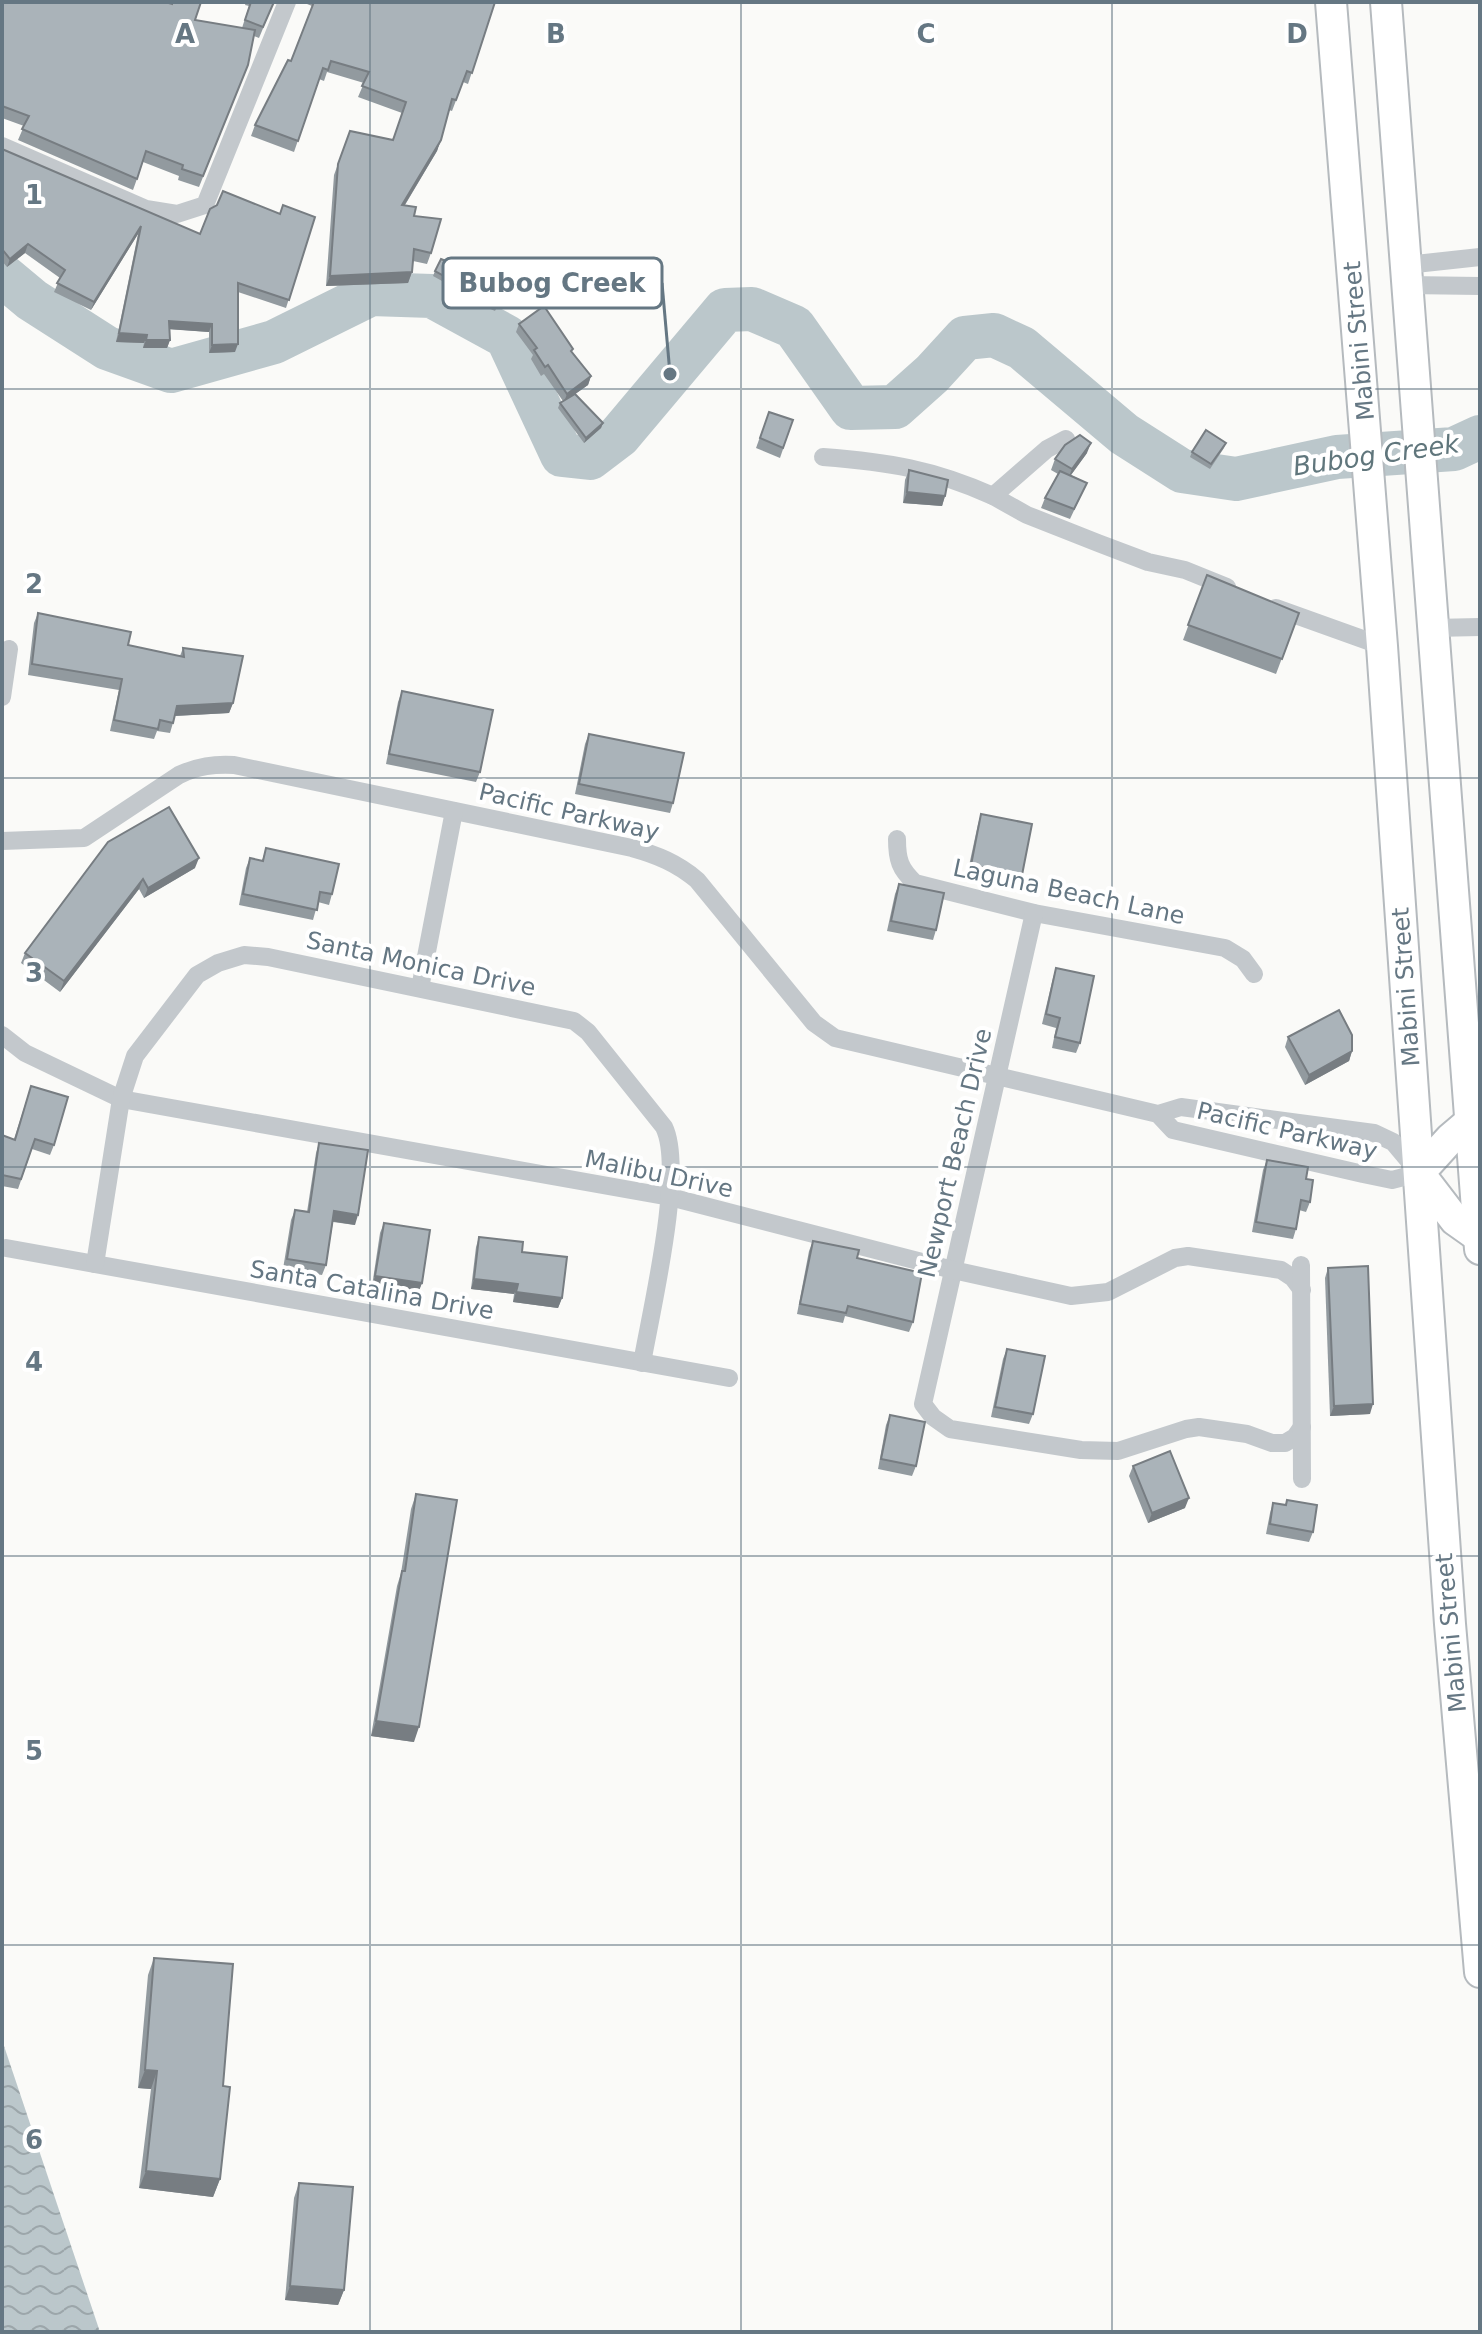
<svg xmlns="http://www.w3.org/2000/svg" width="1482" height="2334" viewBox="0 0 1482 2334" font-family="'DejaVu Sans',sans-serif">
  <style>
    .water { fill: url(#water-waves) }
    .lines { fill: none; stroke-linecap: round; stroke-linejoin: round }
    .river { stroke: #bbc7cb; stroke-width: 44 }
    .primary-casing { stroke: #b5babe; stroke-width: 34 }
    .street { stroke: #c3c8cc; stroke-width: 18 }
    .primary { stroke: #fff; stroke-width: 30 }
    .wall { fill: #929a9f }
    .shaded-wall { fill: #777d82 }
    .building { fill: #aab3b9; stroke: #777d82; stroke-width: 2 }
    .grid { fill: none; stroke: #657783; stroke-width: 2; stroke-opacity: 0.55 }
    .labels { text-anchor: middle; stroke-width: 8; stroke-linejoin: round; paint-order: stroke }
    .street-label { font-size: 24px; fill: #657783; stroke: #fff }
    .water-label { font-size: 26px; font-style: italic; fill: #60767c; stroke: #fff }
    .grid-label { font-size: 26px; text-anchor: middle; font-weight: bold; fill: #657783; stroke: #fff; stroke-width: 8; stroke-linejoin: round; paint-order: stroke }
    .leader { fill: none; stroke: #657783; stroke-width: 3 }
    .callout-dot { fill: #657783; stroke: #fff; stroke-width: 3 }
    .callout { fill: #fff; stroke: #657783; stroke-width: 3 }
    .callout-label { font-size: 26px; text-anchor: middle; font-weight: bold; fill: #657783 }
  </style>
  <defs>
    <pattern id="water-waves" width="16" height="10" patternUnits="userSpaceOnUse" patternTransform="scale(2)"><rect width="16" height="10" fill="#bbc7cb"/><path d="M0 5q4-4 8 0t8 0" fill="none" stroke="#9ca6aa"/></pattern>
  </defs>
  <rect width="100%" height="100%" fill="#fafaf8"/>
  <polygon class="water" points="2,2040 100,2332 2,2332"/>
  <g class="lines">
    <polyline class="river" points="2,275 32,300 107,348 171,371 274,342 371,294 432,296 507,337 562,455 590,458 619,436 725,310 752,309 794,327 851,408 895,407 932,374 965,338 994,335 1022,348 1124,434 1182,471 1236,479 1337,457 1454,449 1480,437"/>
    <defs>
      <g id="primary">
        <polyline points="1331,2 1382,646 1450,1624 1480,1972"/>
        <polyline points="1386,2 1480,1249"/>
        <polyline points="1470,1122 1450,1139 1419,1173 1455,1220 1479,1237"/>
      </g>
    </defs>
    <use href="#primary" class="primary-casing"/>
    <g class="street">
      <polyline points="2,146 146,209 177,214 205,205 287,2"/>
      <polyline points="1406,265 1480,257"/>
      <polyline points="1407,285 1480,286"/>
      <polyline points="1066,439 1047,449 993,496 1027,515 1098,543 1148,562 1185,570 1227,587"/>
      <path d="M823,457C888,462 933,469 993,496"/>
      <polyline points="1276,608 1382,646"/>
      <polyline points="1433,628 1480,627"/>
      <polyline points="2,697 9,649"/>
      <path d="M897,839C897,860 900,869 915,883L1034,913L1225,948L1243,959L1254,974"/>
      <path d="M2,841L84,838L179,775C198,766 214,764 234,765L632,848C657,855 677,863 697,880L814,1023L835,1038L1158,1114L1181,1107L1374,1133L1393,1142L1419,1173L1392,1180L1363,1174L1173,1130L1158,1114"/>
      <polyline points="1034,913 923,1404 933,1417 950,1429 1081,1450 1118,1451 1186,1429 1199,1427 1247,1434 1272,1443 1285,1443 1295,1437 1302,1427"/>
      <polyline points="420,988 454,811"/>
      <polyline points="2,1035 25,1053 121,1099 670,1197 953,1270 1071,1296 1108,1292 1175,1258 1188,1256 1281,1270 1293,1278 1302,1290"/>
      <polyline points="6,1248 729,1378"/>
      <path d="M95,1264L121,1099L135,1056L197,975L218,963L244,955L268,957L574,1021L588,1032L664,1127C685,1170 651,1311 642,1363"/>
      <polyline points="1301,1265 1302,1479"/>
    </g>
    <use href="#primary" class="primary"/>
  </g>
  <g class="wall">
    <polygon points="2,2 195,20 242,28 249,6 245,5 246,2 274,2 259,38 254,36 248,65 199,187 178,180 179,176 143,162 133,190 18,140 24,126 2,118"/>
    <polygon points="302,2 495,2 468,84 463,82 452,111 449,110 437,151 405,205 414,216 431,253 427,264 413,261 412,272 408,283 326,286 334,175 350,131 393,140 402,113 358,97 364,83 327,72 324,81 319,79 294,152 251,136 255,125 291,61 312,6"/>
    <polygon points="2,149 200,234 279,214 315,217 286,308 238,292 235,352 209,353 209,332 170,329 170,340 167,348 143,348 144,343 116,342 138,234 91,310 54,292 60,278 25,253 7,267 2,261"/>
    <polygon points="435,271 504,293 495,311 459,295 460,291 433,276"/>
    <polygon points="519,324 572,352 591,376 588,385 575,394 603,423 601,428 584,443 558,408 560,403 563,401 544,374 541,376 531,359 533,355 516,332"/>
    <polygon points="769,412 793,420 780,458 756,448"/>
    <polygon points="1226,443 1224,448 1210,469 1190,457 1192,452"/>
    <polygon points="1087,453 1071,475 1087,483 1070,519 1041,508 1045,498 1058,474 1051,470 1055,459"/>
    <polygon points="909,470 945,496 942,506 903,503 905,480"/>
    <polygon points="1207,575 1299,613 1276,674 1183,640"/>
    <polygon points="38,613 128,645 180,656 183,648 233,703 229,713 175,716 170,733 157,731 154,739 110,731 119,690 28,675 34,623"/>
    <polygon points="402,691 480,772 476,782 386,764 398,702"/>
    <polygon points="589,734 673,803 670,813 575,794 585,744"/>
    <polygon points="981,814 1022,875 1018,885 967,875 978,824"/>
    <polygon points="108,842 195,868 144,898 139,889 60,992 21,963 25,953"/>
    <polygon points="266,848 332,894 329,905 318,902 313,920 239,905 246,868 250,858 262,861"/>
    <polygon points="899,884 936,930 933,940 887,931 895,894"/>
    <polygon points="1056,968 1080,1043 1076,1053 1052,1048 1056,1028 1042,1024 1053,978"/>
    <polygon points="1288,1037 1352,1051 1349,1061 1305,1085 1285,1047"/>
    <polygon points="31,1086 54,1145 50,1155 32,1149 18,1189 2,1186 2,1135 14,1139"/>
    <polygon points="319,1143 355,1225 333,1222 326,1265 322,1275 283,1269 291,1220 295,1210 307,1212 316,1153"/>
    <polygon points="1267,1160 1306,1179 1310,1202 1306,1212 1299,1210 1296,1229 1293,1239 1252,1232 1263,1170"/>
    <polygon points="384,1223 422,1283 418,1293 372,1286 380,1233"/>
    <polygon points="479,1237 522,1252 562,1298 558,1308 513,1302 514,1294 471,1289 476,1247"/>
    <polygon points="813,1241 913,1322 909,1332 845,1316 843,1323 797,1314 809,1251"/>
    <polygon points="1328,1268 1370,1414 1330,1416 1325,1278"/>
    <polygon points="1007,1349 1033,1414 1029,1424 991,1417 1003,1359"/>
    <polygon points="890,1415 916,1466 912,1476 878,1469 886,1425"/>
    <polygon points="1133,1466 1185,1508 1148,1523 1129,1476"/>
    <polygon points="416,1494 414,1742 371,1736 397,1586 401,1573 411,1509"/>
    <polygon points="1273,1503 1313,1532 1309,1542 1266,1534 1270,1513"/>
    <polygon points="154,1958 223,2086 220,2179 213,2197 139,2188 151,2089 138,2088 148,1975"/>
    <polygon points="299,2183 344,2290 338,2305 285,2300 294,2198"/>
  </g>
  <g class="shaded-wall">
    <polygon points="441,140 437,151 398,216 402,205"/>
    <polygon points="141,226 138,234 91,310 94,302"/>
    <polygon points="28,244 25,253 7,267 10,259"/>
    <polygon points="412,272 408,283 326,286 330,276"/>
    <polygon points="169,321 212,324 209,332 166,329"/>
    <polygon points="119,333 147,335 144,343 116,342"/>
    <polygon points="146,340 170,340 167,348 143,348"/>
    <polygon points="238,344 235,352 209,353 212,345"/>
    <polygon points="591,376 588,385 564,402 567,394"/>
    <polygon points="603,423 601,428 584,443 586,438"/>
    <polygon points="1091,443 1087,453 1068,479 1072,469"/>
    <polygon points="907,492 945,496 942,506 903,503"/>
    <polygon points="233,703 229,713 173,716 177,706"/>
    <polygon points="199,858 195,868 144,898 148,888"/>
    <polygon points="143,879 139,889 60,992 64,981"/>
    <polygon points="1352,1051 1349,1061 1305,1085 1309,1075"/>
    <polygon points="334,1211 358,1215 355,1225 330,1221"/>
    <polygon points="375,1276 422,1283 418,1293 372,1286"/>
    <polygon points="474,1279 518,1284 514,1294 471,1289"/>
    <polygon points="516,1292 562,1298 558,1308 513,1302"/>
    <polygon points="1373,1404 1370,1414 1330,1416 1334,1406"/>
    <polygon points="1189,1498 1185,1508 1148,1523 1152,1513"/>
    <polygon points="376,1721 419,1727 414,1742 371,1736"/>
    <polygon points="145,2070 157,2071 151,2089 138,2088"/>
    <polygon points="146,2171 220,2179 213,2197 139,2188"/>
    <polygon points="290,2286 344,2290 338,2305 285,2300"/>
  </g>
  <g class="building">
    <polygon points="2,2 165,2 172,4 172,2 201,2 195,20 255,30 248,65 203,176 182,169 183,165 146,151 137,179 22,129 29,116 2,106"/>
    <polygon points="251,2 274,2 263,27 245,20"/>
    <polygon points="314,2 459,2 462,3 461,2 495,2 472,73 467,71 456,100 452,99 441,140 402,205 416,207 414,216 441,219 431,253 414,249 412,272 330,276 338,164 350,131 393,140 406,102 362,86 369,72 331,61 328,70 323,68 298,141 255,125 288,60 291,61"/>
    <polygon points="2,149 200,234 210,209 217,205 223,191 280,214 283,205 315,217 289,300 238,283 238,344 212,345 212,324 169,321 170,340 146,340 147,335 119,333 141,226 94,302 57,283 65,270 28,244 10,259 2,249"/>
    <polygon points="441,259 467,270 468,265 490,273 487,279 506,288 497,306 461,290 462,286 435,271"/>
    <polygon points="544,306 573,349 571,351 591,376 567,394 548,365 545,367 534,350 537,348 519,324"/>
    <polygon points="575,394 603,423 586,438 560,403"/>
    <polygon points="769,412 793,420 783,448 760,438"/>
    <polygon points="1206,430 1226,443 1211,464 1192,452"/>
    <polygon points="1080,435 1091,443 1072,469 1055,459 1065,445"/>
    <polygon points="909,470 948,480 945,496 907,492"/>
    <polygon points="1060,471 1087,483 1074,509 1045,498"/>
    <polygon points="1207,575 1299,613 1282,659 1188,625"/>
    <polygon points="38,613 131,632 128,645 184,657 183,648 243,656 233,703 177,706 173,723 160,720 158,729 114,720 122,679 32,664"/>
    <polygon points="402,691 493,710 480,772 389,754"/>
    <polygon points="589,734 684,753 673,803 579,784"/>
    <polygon points="169,807 199,858 148,888 143,879 64,981 25,953 108,842"/>
    <polygon points="981,814 1032,824 1022,875 971,865"/>
    <polygon points="266,848 339,864 332,894 320,892 317,910 243,894 250,858 263,861"/>
    <polygon points="899,884 944,893 936,930 891,921"/>
    <polygon points="1056,968 1094,976 1080,1043 1055,1037 1060,1018 1046,1014"/>
    <polygon points="1339,1010 1352,1035 1352,1051 1309,1075 1288,1037"/>
    <polygon points="31,1086 68,1097 54,1145 35,1139 21,1179 2,1175 2,1135 15,1140"/>
    <polygon points="319,1143 368,1150 358,1215 334,1211 326,1265 287,1259 295,1210 309,1212"/>
    <polygon points="1267,1160 1308,1167 1306,1179 1313,1180 1310,1202 1301,1200 1296,1229 1256,1222"/>
    <polygon points="384,1223 430,1230 422,1283 375,1276"/>
    <polygon points="479,1237 523,1242 522,1252 567,1257 562,1298 516,1292 518,1284 474,1279"/>
    <polygon points="813,1241 859,1250 857,1258 922,1273 913,1322 848,1306 846,1313 800,1304"/>
    <polygon points="1368,1266 1373,1404 1334,1406 1328,1268"/>
    <polygon points="1007,1349 1045,1356 1033,1414 995,1407"/>
    <polygon points="890,1415 925,1422 916,1466 881,1459"/>
    <polygon points="1170,1451 1189,1498 1152,1513 1133,1466"/>
    <polygon points="416,1494 457,1500 419,1727 376,1721 402,1571 405,1571"/>
    <polygon points="1287,1500 1317,1505 1313,1532 1270,1524 1273,1503 1286,1505"/>
    <polygon points="154,1958 233,1964 223,2086 230,2087 220,2179 146,2171 157,2071 145,2070"/>
    <polygon points="299,2183 353,2187 344,2290 290,2286"/>
  </g>
  <path class="grid" d="M370,2V2332M741,2V2332M1112,2V2332M2,389H1480M2,778H1480M2,1167H1480M2,1556H1480M2,1945H1480"/>
  <g class="labels">
    <g class="street-label">
      <text transform="translate(1359 341) rotate(-95)" y="8">Mabini Street</text>
      <text transform="translate(569 812) rotate(13)" y="8">Pacific Parkway</text>
      <text transform="translate(1069 892) rotate(12)" y="8">Laguna Beach Lane</text>
      <text transform="translate(421 964) rotate(12)" y="8">Santa Monica Drive</text>
      <text transform="translate(1406 987) rotate(-94)" y="8">Mabini Street</text>
      <text transform="translate(1287 1131) rotate(13)" y="8">Pacific Parkway</text>
      <text transform="translate(955 1153) rotate(-77)" y="8">Newport Beach Drive</text>
      <text transform="translate(659 1174) rotate(12)" y="8">Malibu Drive</text>
      <text transform="translate(372 1290) rotate(10)" y="8">Santa Catalina Drive</text>
      <text transform="translate(1451 1633) rotate(-95)" y="8">Mabini Street</text>
    </g>
    <g class="water-label">
      <text transform="translate(1376 455) rotate(-8)" y="9">Bubog Creek</text>
    </g>
  </g>
  <g class="grid-label">
    <text x="185" y="43">A</text>
    <text x="556" y="43">B</text>
    <text x="926" y="43">C</text>
    <text x="1297" y="43">D</text>
    <text x="34" y="204">1</text>
    <text x="34" y="593">2</text>
    <text x="34" y="982">3</text>
    <text x="34" y="1371">4</text>
    <text x="34" y="1760">5</text>
    <text x="34" y="2149">6</text>
  </g>
  <path class="leader" d="M670 374L662 283"/>
  <circle class="callout-dot" cx="670" cy="374" r="8"/>
  <rect class="callout" x="443" y="258" width="219" height="50" rx="8"/>
  <g class="callout-label">
    <text x="552" y="292">Bubog Creek</text>
  </g>
  <rect width="1482" height="2334" fill="none" stroke="#657783" stroke-width="8"/>
</svg>
